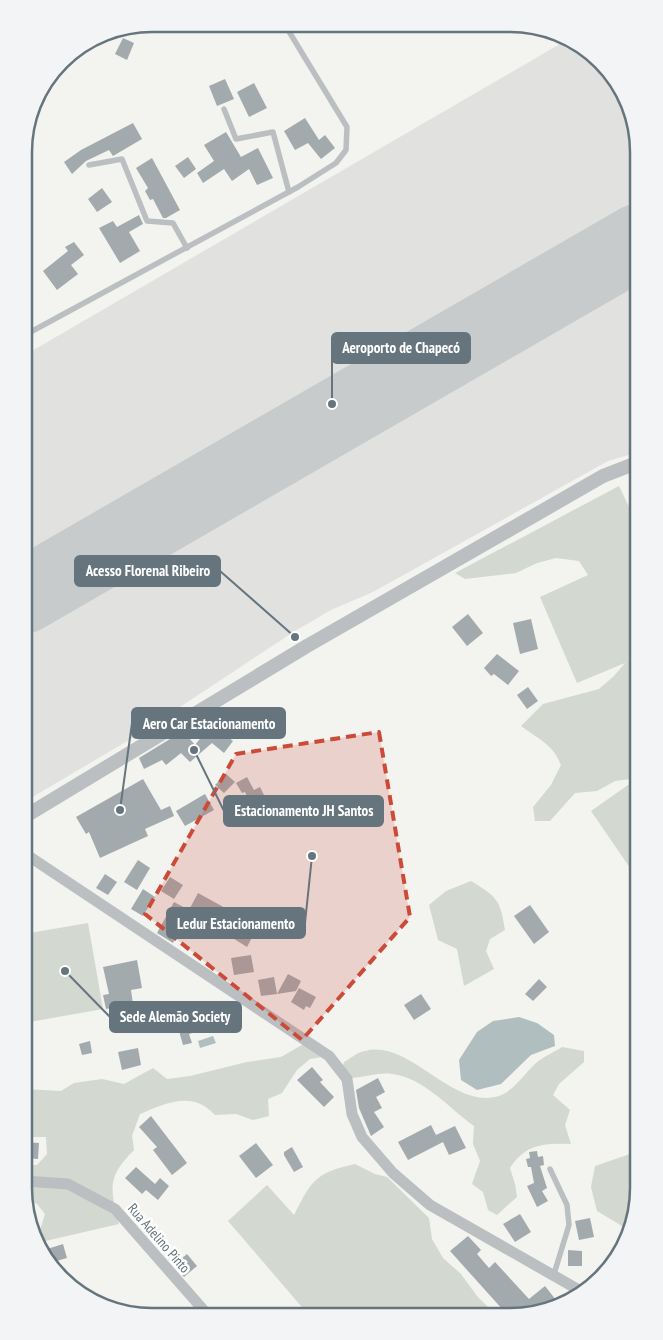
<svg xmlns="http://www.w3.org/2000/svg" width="663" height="1340" viewBox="0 0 663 1340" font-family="'PT Sans Narrow',sans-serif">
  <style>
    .built { fill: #e1e2e0 }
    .green { fill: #d3d8d0 }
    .water { fill: #b1bec0 }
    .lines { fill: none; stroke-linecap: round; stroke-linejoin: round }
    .runway { stroke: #c8cbcc; stroke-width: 75 }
    .building { fill: #a3aaae }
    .service { stroke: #bbbfc1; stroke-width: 5.5 }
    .minor { stroke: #bbbfc1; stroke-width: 11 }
    .tertiary { stroke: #bbbfc1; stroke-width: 14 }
    .marked { fill: #cc4b38; fill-opacity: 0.2; stroke: #cc4b38; stroke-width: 4; stroke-dasharray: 10 6; stroke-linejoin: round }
    .labels { text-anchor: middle; stroke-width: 5; stroke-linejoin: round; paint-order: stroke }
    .street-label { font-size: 14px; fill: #66757d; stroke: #fff }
    .rim { fill: none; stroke: #66757d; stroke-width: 2.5 }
    .leader { fill: none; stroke: #66757d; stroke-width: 2 }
    .callout-dot { fill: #66757d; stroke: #fff; stroke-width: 2 }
    .callout { fill: #66757d; stroke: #66757d; stroke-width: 2 }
    .callout-label { font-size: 15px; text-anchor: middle; font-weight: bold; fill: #fff }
  </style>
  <rect width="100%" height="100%" fill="#f3f3f0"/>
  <polygon class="built" points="565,41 595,55 633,111 639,152 639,452 608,461 373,592 331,610 295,631 136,736 24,802 25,355"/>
  <g class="green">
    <path d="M619,486L631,511L639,536V881L591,811L638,778L615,781L597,791L575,793L550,821H535L533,807L551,785L561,765C553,744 538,739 521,726L543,704L599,689L614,676L625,663L577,683L540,597L588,575L579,561L556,558L537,563L516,573L465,579L455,573Z"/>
    <path d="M471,881C497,897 500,899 505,930L490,939L486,951L494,969L464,986L457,949L438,940L429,905L446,891Z"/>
    <polygon points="88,923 103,1009 24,1023 24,934"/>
    <path d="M309,1041L329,1056L310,1059L297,1070L282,1093L268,1099L269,1116L253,1120L236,1114L215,1115C193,1090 166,1103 140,1114L132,1136L134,1150C107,1177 110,1188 119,1224L41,1242L40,1230L45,1214L37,1204L25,1198L24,1165H37L47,1154L46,1137H24V1089L61,1091L74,1083L102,1079L124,1084L153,1068L167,1079L190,1076L247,1062L281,1057Z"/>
    <path d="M562,1047L584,1051V1062L559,1084L553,1095L570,1110L565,1125L571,1144C543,1143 526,1144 510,1168L515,1184L517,1197L497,1215L488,1210L483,1192L472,1184L480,1161L473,1144L474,1126C450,1109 423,1077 392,1074C380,1072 365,1077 352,1078L342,1070L344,1062C351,1058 358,1052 365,1051C409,1039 450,1107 495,1097C513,1093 523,1075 536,1063C543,1057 554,1052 562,1047Z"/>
    <polygon points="633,1153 639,1154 639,1197 627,1229 597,1211 591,1187 595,1166"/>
    <path d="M355,1164L375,1174L387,1177L429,1218L432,1239L443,1258L461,1274L477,1296L491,1310L373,1312L369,1307L362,1312L307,1313L228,1221L267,1185L294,1215C312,1180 315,1173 355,1164Z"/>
  </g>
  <g class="water">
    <polygon points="519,1017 537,1023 554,1035 555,1046 531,1055 501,1084 477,1090 461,1080 459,1060 477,1032 493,1021"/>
    <polygon points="213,1036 216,1043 200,1048 198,1041"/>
  </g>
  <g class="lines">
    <polyline class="runway" points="24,596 639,241"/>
  </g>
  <g class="building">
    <polygon points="123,38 134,43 127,60 115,54"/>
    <polygon points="225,79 234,99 217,106 209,86"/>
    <polygon points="254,83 267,108 249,117 237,92"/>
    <polygon points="305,118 319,140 325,135 335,148 321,159 308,143 295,150 284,131"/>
    <polygon points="133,123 142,139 113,156 109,150 86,161 72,174 64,162 81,150"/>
    <polygon points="226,132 241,157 258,148 273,178 257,185 249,169 232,181 224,169 203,183 197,173 214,161 204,145"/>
    <polygon points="188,157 196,169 184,178 175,166"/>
    <polygon points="152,158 180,210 166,218 163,218 153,199 150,200 145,191 148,188 136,168"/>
    <polygon points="102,188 112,202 97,212 88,199"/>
    <polygon points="139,215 143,224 129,232 140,251 120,263 99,228 113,221 117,227"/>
    <polygon points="74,242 84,255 71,265 78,274 57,290 43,271 68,251 65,247"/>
    <polygon points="468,614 483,633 467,646 452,627"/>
    <polygon points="531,619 538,649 520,654 513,623"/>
    <polygon points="497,654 519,671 508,685 494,674 491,676 484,668"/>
    <polygon points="528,687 538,701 527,709 517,695"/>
    <polygon points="212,724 233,741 224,753 212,743 190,762 181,753 166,765 162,760 144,769 139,758 183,731 195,745"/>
    <polygon points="226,774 235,782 224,793 215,785"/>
    <polygon points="247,777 254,790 260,787 265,797 251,804 245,792 242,793 236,783"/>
    <polygon points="143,779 161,810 170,806 174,816 145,829 148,836 100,858 89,832 86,834 76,817"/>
    <polygon points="205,794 214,810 185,826 176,811"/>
    <polygon points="138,860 150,868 137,890 124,882"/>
    <polygon points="105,874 117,882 108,895 96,888"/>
    <polygon points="170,877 183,885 174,899 161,891"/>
    <polygon points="143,889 155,897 143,916 131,909"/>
    <polygon points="198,893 227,909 224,913 256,930 247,947 199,917 194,927 185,922 173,943 157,933 174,902 189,910"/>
    <polygon points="530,905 549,932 534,944 514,916"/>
    <polygon points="251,955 254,972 234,975 231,958"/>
    <polygon points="137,960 142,988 131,990 133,1004 106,1009 103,995 109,994 103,967"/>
    <polygon points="288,974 301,981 296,991 277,994"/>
    <polygon points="274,977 277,994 261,996 258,980"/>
    <polygon points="539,979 547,987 533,1001 525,994"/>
    <polygon points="299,988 316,997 310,1008 306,1006 304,1010 291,1002"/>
    <polygon points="421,994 431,1009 414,1020 404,1005"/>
    <polygon points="210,1003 216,1026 189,1034 192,1043 183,1045 179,1031 185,1029 180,1011"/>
    <polygon points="90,1041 92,1053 82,1055 79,1044"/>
    <polygon points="138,1048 141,1065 122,1070 118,1052"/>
    <polygon points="312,1067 323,1080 320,1082 334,1097 324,1107 297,1080"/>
    <polygon points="378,1078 385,1092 376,1097 382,1108 374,1112 384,1127 371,1136 359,1108 356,1090"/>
    <polygon points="151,1116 187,1163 172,1175 153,1150 157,1147 139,1127"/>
    <polygon points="431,1125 436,1135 455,1126 466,1148 449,1155 443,1142 408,1160 398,1142"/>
    <polygon points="24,1142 39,1143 38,1159 24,1158"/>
    <polygon points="256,1143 273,1165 256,1178 239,1156"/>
    <polygon points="292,1147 303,1167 294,1172 284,1155 284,1152"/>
    <polygon points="537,1151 538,1157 543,1156 544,1165 540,1166 547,1188 542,1191 548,1201 537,1207 527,1186 534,1183 531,1167 528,1167 526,1159 530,1158 529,1152"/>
    <polygon points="136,1167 155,1184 160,1178 169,1186 158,1200 146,1190 142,1194 125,1178"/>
    <polygon points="520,1214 531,1232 515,1242 503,1224"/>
    <polygon points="590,1218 594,1237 579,1240 575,1221"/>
    <polygon points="468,1236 481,1250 477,1254 489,1268 495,1262 529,1299 545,1286 556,1300 544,1310 503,1310 450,1251"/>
    <polygon points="63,1244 67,1258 53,1262 44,1250"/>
    <polygon points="568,1250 582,1251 582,1266 568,1266"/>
    <polygon points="187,1254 197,1266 184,1277 174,1265"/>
  </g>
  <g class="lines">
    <g class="service">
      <polyline points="224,109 236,139 273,132 289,192"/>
      <polyline points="89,165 122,159 147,221 173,223 187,248"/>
      <polyline points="25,326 28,334"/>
      <polyline points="25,335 298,187 336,163 346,150 347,127 285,25"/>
      <polyline points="550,1169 567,1205 569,1225 554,1274"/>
    </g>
    <g class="minor">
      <polyline points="24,853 329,1056 347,1079 352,1114 362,1137 393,1173 430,1205 579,1290"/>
      <polyline points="24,1181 68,1184 115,1209 207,1314"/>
    </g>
    <polyline class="tertiary" points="24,817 307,646 603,476 639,462"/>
  </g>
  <path class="marked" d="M379,732L410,917L302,1040L145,914L236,754Z"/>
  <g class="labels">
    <g class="street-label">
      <text transform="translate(159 1238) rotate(49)" y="5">Rua Adelino Pinto</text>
    </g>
  </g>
  <path d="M0 0H663V1340H0ZM152 32H510A120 120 0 0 1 630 152V1188A120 120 0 0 1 510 1308H152A120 120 0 0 1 32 1188V152A120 120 0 0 1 152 32Z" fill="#f3f4f5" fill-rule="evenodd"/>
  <path class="rim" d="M152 32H510A120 120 0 0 1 630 152V1188A120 120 0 0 1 510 1308H152A120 120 0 0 1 32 1188V152A120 120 0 0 1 152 32Z"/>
  <path class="leader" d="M332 404L332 348M295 637L220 571M120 810L132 723M194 750L224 811M312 856L305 923M65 971L110 1017"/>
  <g class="callout-dot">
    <circle cx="332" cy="404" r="5"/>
    <circle cx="295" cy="637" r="5"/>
    <circle cx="120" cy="810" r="5"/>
    <circle cx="194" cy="750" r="5"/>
    <circle cx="312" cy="856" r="5"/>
    <circle cx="65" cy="971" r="5"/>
  </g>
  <g class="callout">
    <rect x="332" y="333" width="138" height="30" rx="5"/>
    <rect x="75" y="556" width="145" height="30" rx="5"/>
    <rect x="132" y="708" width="153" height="30" rx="5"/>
    <rect x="224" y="796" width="159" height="30" rx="5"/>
    <rect x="167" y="908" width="138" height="30" rx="5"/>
    <rect x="110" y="1002" width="131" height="30" rx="5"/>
  </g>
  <g class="callout-label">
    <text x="401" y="353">Aeroporto de Chapecó</text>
    <text x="148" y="576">Acesso Florenal Ribeiro</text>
    <text x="209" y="729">Aero Car Estacionamento</text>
    <text x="304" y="816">Estacionamento JH Santos</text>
    <text x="236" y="929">Ledur Estacionamento</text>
    <text x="175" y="1022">Sede Alemão Society</text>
  </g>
</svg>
